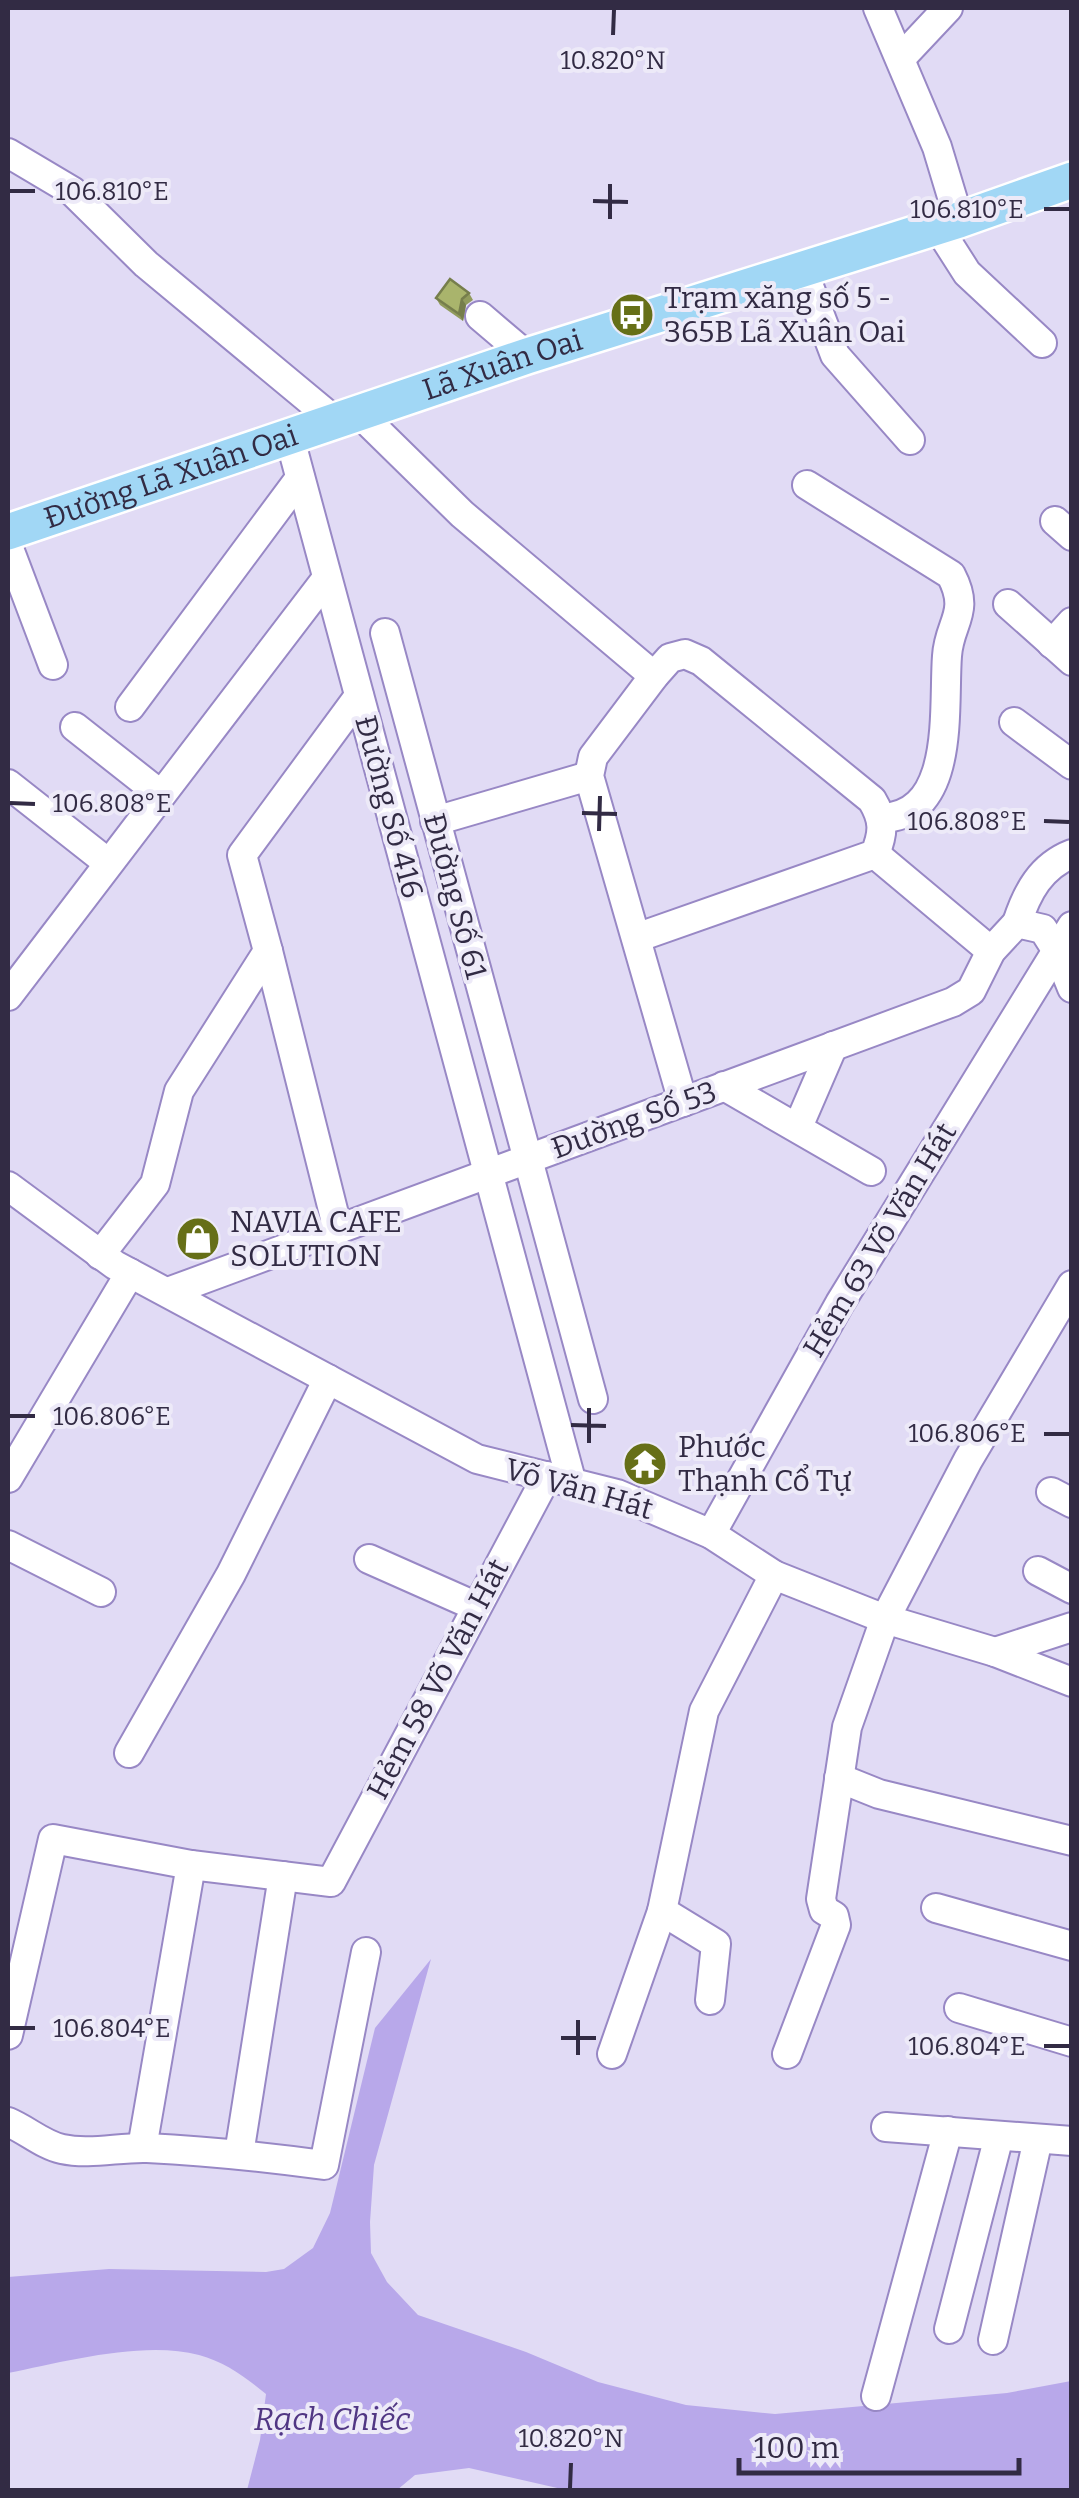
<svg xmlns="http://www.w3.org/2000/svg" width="1079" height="2498" viewBox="0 0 1079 2498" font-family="Bitter,serif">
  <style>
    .water { fill: #b8a8ea }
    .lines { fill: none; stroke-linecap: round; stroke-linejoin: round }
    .minor-casing { stroke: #9888c5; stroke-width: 32 }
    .major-casing { stroke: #fff; stroke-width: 40 }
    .minor { stroke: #fff; stroke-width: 28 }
    .major { stroke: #a1d7f5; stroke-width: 35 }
    .wall { fill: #919b5d }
    .shaded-wall { fill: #767e4c }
    .building { fill: #a9b46c; stroke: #767e4c; stroke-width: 2.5 }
    .ticks { fill: none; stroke: #322b44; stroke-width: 4 }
    .labels { text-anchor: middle; stroke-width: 8; stroke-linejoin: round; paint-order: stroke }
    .poi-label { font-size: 30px; fill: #322b44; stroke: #edeaf8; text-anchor: start }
    .street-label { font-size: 30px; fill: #322b44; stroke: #edeaf8 }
    .water-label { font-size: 32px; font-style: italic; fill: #513784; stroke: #edeaf8 }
    .ticks-label { font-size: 25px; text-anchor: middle; fill: #322b44; stroke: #edeaf8; stroke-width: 8; stroke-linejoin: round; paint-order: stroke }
  </style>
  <rect width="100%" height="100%" fill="#e1dbf5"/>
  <path class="water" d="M431,1959L374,2165L370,2222L371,2253L387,2282L418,2315L526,2352L598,2382L686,2405L775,2414L1007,2393L1071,2381V2490H566L469,2468L415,2475L397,2490H247L260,2440L266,2394C245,2377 225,2362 199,2355C144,2340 63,2362 8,2373V2277L109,2269L266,2272L284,2269L313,2248L330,2213L375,2028Z"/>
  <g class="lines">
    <defs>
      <g id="minor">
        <polyline points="878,8 937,147 959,220"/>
        <polyline points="901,58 948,8"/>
        <polyline points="8,153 72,191 146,264 335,421"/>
        <polyline points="937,226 967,273 1042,343"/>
        <polyline points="802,268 835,355 910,440"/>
        <polyline points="480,316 527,356"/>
        <polyline points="360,414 462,514 654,676"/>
        <polyline points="290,439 571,1480"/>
        <path d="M807,485L951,575C971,613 949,622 947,656C943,708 956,814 883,818"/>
        <polyline points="1055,521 1072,536"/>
        <polyline points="8,546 53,665"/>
        <polyline points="1008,604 1072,661"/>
        <polyline points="385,633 593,1399"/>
        <polyline points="1052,644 1072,622"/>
        <polyline points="130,707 300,478"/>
        <polyline points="1014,722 1072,765"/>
        <polyline points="75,727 160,794"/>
        <polyline points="8,784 107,862"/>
        <polyline points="435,821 589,776"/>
        <polyline points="875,854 991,951"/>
        <path d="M1017,923C1027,892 1041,866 1072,854"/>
        <path d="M636,938L875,854C884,832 884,820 872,800L701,661L685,654L670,658L654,676L593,757L589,776L683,1102"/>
        <polyline points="268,951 338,1230"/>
        <polyline points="8,996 327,578"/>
        <polyline points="724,1086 871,1171"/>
        <polyline points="798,1127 833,1046"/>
        <polyline points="8,1186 115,1265 477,1459 617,1494 711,1534 774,1575 885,1619 995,1652 1072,1682"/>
        <polyline points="100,1255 155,1184 179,1091 268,951 242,855 359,696"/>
        <polyline points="168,1292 953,1002 971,991 991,951 1017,923 1043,929 1057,951 1072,988"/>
        <polyline points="8,1478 130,1273"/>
        <polyline points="1051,1492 1072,1503"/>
        <polyline points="711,1534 840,1303 1072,926"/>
        <polyline points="8,1545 101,1592"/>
        <polyline points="369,1559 475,1606"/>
        <polyline points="1038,1571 1072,1589"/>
        <polyline points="995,1652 1072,1627"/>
        <polyline points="129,1753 231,1574 328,1379"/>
        <polyline points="839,1778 879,1794 1072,1841"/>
        <polyline points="936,1908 1072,1946"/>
        <polyline points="710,2000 716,1944 662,1911 704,1711 774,1575"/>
        <polyline points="959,2008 1072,2042"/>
        <polyline points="8,2035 53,1839 191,1865 331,1882 547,1476"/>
        <polyline points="612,2054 662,1911"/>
        <polyline points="787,2054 836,1925 834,1916 824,1910 821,1899 847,1727 885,1619 968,1460 1072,1285"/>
        <path d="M8,2122C27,2130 43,2145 62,2149C90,2155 119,2147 147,2148C207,2151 265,2157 324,2165L366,1952"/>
        <polyline points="886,2127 1072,2141"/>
        <polyline points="142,2148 191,1865"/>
        <polyline points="239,2154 283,1876"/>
        <polyline points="949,2329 999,2136"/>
        <polyline points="993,2340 1038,2139"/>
        <polyline points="876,2396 948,2131"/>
      </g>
      <g id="major">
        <path id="s1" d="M8,532L527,356L959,220L1072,180"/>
      </g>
    </defs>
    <use href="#minor" class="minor-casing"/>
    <use href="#major" class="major-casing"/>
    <use href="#minor" class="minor"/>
    <use href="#major" class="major"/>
  </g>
  <polygon class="wall" points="469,293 473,300 466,305 463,321 440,305 436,298"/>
  <polygon class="shaded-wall" points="462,299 466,305 463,321 459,314"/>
  <polygon class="building" points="450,279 469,293 462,299 459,314 436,298"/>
  <path class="ticks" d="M613,35L614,10M10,191H35M593,201L628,202M1044,209H1069M610,219V184M10,803L35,804M582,813L617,814M1044,821L1069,822M599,831L600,796M10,1416H35M571,1425L606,1426M1044,1434H1069M589,1443V1408M10,2028H35M561,2038H596M1044,2046H1069M578,2055V2020M570,2488L571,2463"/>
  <defs>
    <symbol id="bus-disc" viewBox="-11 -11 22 22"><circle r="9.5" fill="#666f17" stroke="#edeaf8"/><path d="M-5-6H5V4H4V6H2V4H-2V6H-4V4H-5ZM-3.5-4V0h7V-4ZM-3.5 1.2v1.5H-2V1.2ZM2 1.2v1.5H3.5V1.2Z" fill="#fff"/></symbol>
    <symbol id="shop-disc" viewBox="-11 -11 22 22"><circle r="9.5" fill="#666f17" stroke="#edeaf8"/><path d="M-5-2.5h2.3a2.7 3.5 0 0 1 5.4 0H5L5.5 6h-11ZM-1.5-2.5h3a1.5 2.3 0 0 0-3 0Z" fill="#fff"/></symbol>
    <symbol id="temple-disc" viewBox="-11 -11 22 22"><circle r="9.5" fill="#666f17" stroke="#edeaf8"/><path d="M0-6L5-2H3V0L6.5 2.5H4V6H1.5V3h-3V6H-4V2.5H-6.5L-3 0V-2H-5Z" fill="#fff"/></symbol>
  </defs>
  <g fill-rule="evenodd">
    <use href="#bus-disc" x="607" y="290" width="50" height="50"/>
    <use href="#shop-disc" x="173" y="1214" width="50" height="50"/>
    <use href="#temple-disc" x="620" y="1439" width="50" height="50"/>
  </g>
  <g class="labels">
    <g class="poi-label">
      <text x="664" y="308">Trạm xăng số 5 -<tspan x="664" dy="34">365B Lã Xuân Oai</tspan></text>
      <text x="230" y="1232">NAVIA CAFE<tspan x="230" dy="34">SOLUTION</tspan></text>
      <text x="678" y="1457">Phước<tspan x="678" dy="34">Thạnh Cổ Tự</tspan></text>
    </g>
    <g class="street-label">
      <text dy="10" stroke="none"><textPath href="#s1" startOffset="522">Lã Xuân Oai</textPath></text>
      <text dy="10" stroke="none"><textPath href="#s1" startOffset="172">Đường Lã Xuân Oai</textPath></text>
      <text transform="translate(389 807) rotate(75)" y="10">Đường Số 416</text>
      <text transform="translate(455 896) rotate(75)" y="10">Đường Số 61</text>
      <text transform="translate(634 1120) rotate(-20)" y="10">Đường Số 53</text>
      <text transform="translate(880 1240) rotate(-59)" y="10">Hẻm 63 Võ Văn Hát</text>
      <text transform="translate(579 1489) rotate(16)" y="10">Võ Văn Hát</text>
      <text transform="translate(438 1679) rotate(-62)" y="10">Hẻm 58 Võ Văn Hát</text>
    </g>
    <g class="water-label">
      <text x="332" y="2430">Rạch Chiếc</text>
    </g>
  </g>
  <g class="ticks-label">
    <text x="613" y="69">10.820°N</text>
    <text x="112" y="200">106.810°E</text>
    <text x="967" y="218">106.810°E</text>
    <text x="112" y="812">106.808°E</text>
    <text x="967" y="830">106.808°E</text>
    <text x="112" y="1425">106.806°E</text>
    <text x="967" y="1442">106.806°E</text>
    <text x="112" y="2037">106.804°E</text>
    <text x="967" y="2055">106.804°E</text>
    <text x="571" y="2447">10.820°N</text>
  </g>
  <rect width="1079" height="2498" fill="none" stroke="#322b44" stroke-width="20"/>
  <path d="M739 2458v15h280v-15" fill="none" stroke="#322b44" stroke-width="5"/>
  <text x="754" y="2458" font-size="30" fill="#322b44" stroke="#edeaf8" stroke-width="8" paint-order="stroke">100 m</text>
</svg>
